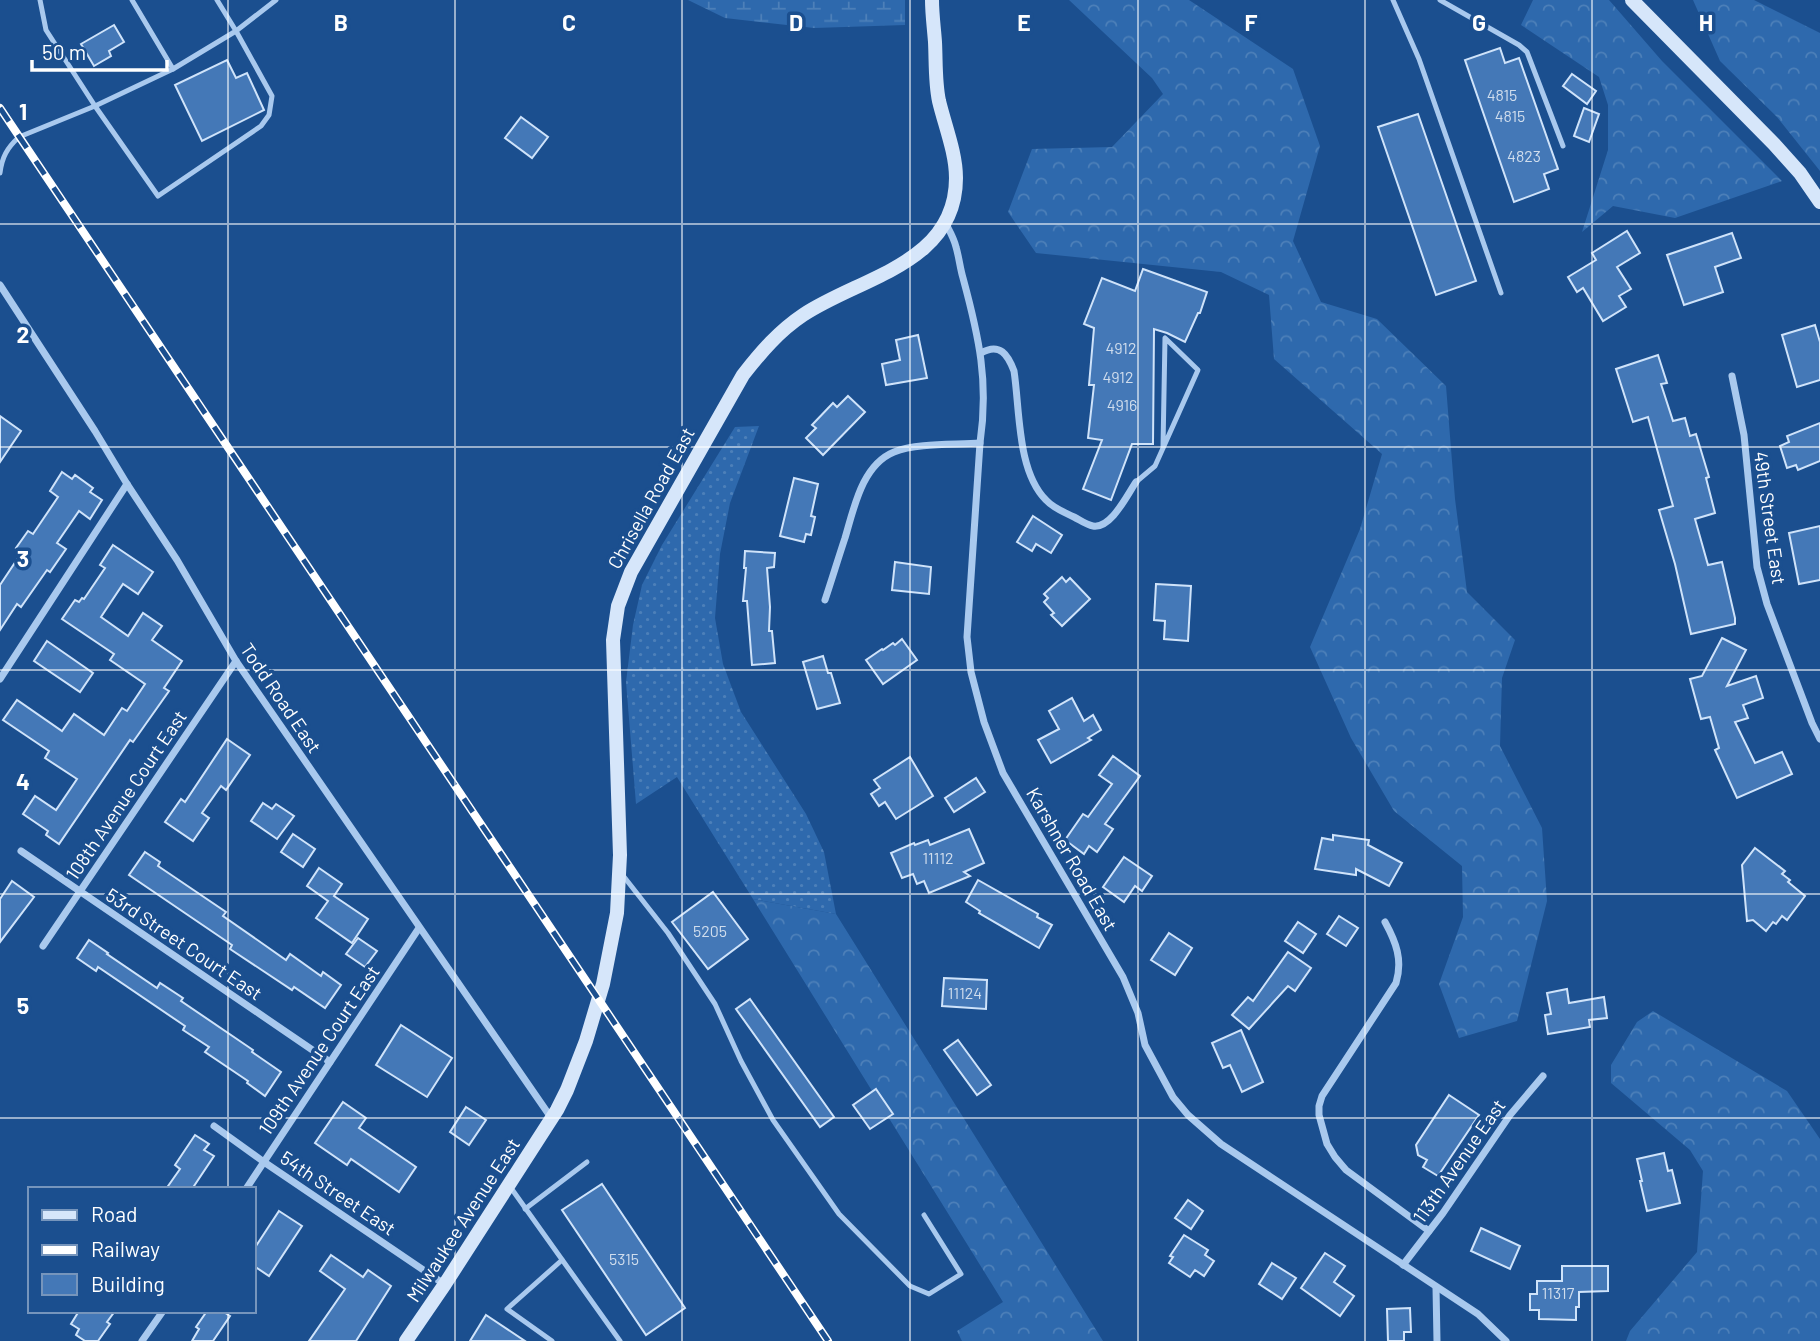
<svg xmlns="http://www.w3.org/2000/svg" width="1820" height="1341" viewBox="0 0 1820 1341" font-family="Barlow,sans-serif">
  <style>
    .grass { fill: url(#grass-dots) }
    .forest { fill: url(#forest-crowns) }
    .wetland { fill: url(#wetland-marsh) }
    .building { fill: #4478b7; stroke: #cfe3fa; stroke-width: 2 }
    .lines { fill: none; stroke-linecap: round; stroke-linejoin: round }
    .lane { stroke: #a9c9ee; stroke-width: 5 }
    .street { stroke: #a9c9ee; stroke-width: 7 }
    .secondary { stroke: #d6e6fa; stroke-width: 14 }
    .rail-casing { stroke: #fff; stroke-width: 8 }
    .rail { stroke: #1b4f8f; stroke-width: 5; stroke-dasharray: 16; stroke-linecap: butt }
    .grid { fill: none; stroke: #fff; stroke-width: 2; stroke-opacity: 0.55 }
    .labels { text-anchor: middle; stroke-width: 7; stroke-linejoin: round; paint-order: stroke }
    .number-label { font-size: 16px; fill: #d0dded }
    .street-label { font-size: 19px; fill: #fff; stroke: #1b4f8f }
    .grid-label { font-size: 23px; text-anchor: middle; font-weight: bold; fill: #fff; stroke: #1b4f8f; stroke-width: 7; stroke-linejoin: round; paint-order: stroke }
  </style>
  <defs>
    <pattern id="grass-dots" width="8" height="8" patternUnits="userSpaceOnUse" patternTransform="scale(1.75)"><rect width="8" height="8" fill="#2e69ad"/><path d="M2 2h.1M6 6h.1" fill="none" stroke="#4d80b9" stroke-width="1.8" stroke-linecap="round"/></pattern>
    <pattern id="forest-crowns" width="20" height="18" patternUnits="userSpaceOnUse" patternTransform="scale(1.75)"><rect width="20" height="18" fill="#2e69ad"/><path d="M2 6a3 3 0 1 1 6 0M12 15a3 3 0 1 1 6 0" fill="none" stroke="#4d80b9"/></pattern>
    <pattern id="wetland-marsh" width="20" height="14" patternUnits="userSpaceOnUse" patternTransform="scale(1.75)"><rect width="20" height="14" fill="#2e69ad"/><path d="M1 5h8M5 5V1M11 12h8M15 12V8" fill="none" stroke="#4d80b9"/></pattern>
  </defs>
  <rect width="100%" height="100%" fill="#1b4f8f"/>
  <polygon class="grass" points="759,426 730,503 720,554 715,618 723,664 741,712 806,814 824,852 836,914 753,899 677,777 636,804 626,682 633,625 642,585 662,545 735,427"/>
  <g class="forest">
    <polygon points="1069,0 1189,0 1293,69 1320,146 1293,241 1321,302 1377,319 1446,386 1455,499 1467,592 1515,640 1502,678 1500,746 1542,828 1547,901 1517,1021 1459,1038 1439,984 1463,917 1462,866 1394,811 1351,738 1310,647 1360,529 1382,454 1274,359 1269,295 1221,272 1036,253 1008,212 1032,149 1112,147 1163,94 1152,78"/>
    <polygon points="1533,0 1609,0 1662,61 1782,181 1675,218 1613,206 1582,232 1608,150 1608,105 1599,77 1521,25"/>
    <polygon points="1693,0 1754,0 1820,33 1820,171 1777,117 1720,61"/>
    <polygon points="753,899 836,914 1103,1341 962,1341 957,1331 1003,1302"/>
    <polygon points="1653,1011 1787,1091 1820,1139 1820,1341 1626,1341 1630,1331 1697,1252 1703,1171 1690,1150 1611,1083 1611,1065 1637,1022"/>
  </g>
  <polygon class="wetland" points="688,0 905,0 905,25 814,28 725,18"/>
  <g class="building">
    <polygon points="114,25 124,42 109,51 111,56 94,66 81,44"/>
    <polygon points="1500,48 1505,63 1519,58 1558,169 1544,174 1549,189 1514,202 1465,60"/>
    <polygon points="227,60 236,78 247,73 264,110 202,141 175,85"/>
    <polygon points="1572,74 1596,91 1587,104 1563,86"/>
    <polygon points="1584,108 1599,114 1589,142 1574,136"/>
    <polygon points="1418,114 1476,281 1436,295 1378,127"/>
    <polygon points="521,117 548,137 532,158 505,138"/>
    <polygon points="1627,231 1640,253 1617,267 1631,289 1619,296 1626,307 1603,321 1583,288 1577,292 1568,277 1596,260 1592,253"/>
    <polygon points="1732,233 1741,258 1715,267 1723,292 1684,305 1667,255"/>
    <polygon points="1143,269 1207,292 1200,313 1198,313 1185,342 1167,333 1154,329 1153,444 1132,444 1111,500 1083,489 1102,440 1088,438 1094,385 1089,385 1094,328 1084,324 1102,278 1135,291"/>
    <polygon points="1815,325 1820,342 1820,380 1797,387 1782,335"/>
    <polygon points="918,335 927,378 886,385 882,364 900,360 896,340"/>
    <polygon points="1658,355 1667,383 1661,384 1673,421 1685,418 1690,436 1696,434 1709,477 1706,478 1715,513 1695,519 1708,565 1722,562 1735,618 1735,624 1691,634 1675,564 1659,510 1673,506 1648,417 1633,422 1616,369"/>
    <polygon points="848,396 865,412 823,455 806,438 816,428 812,425 833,403 837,407"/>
    <polygon points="0,416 21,431 0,462"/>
    <polygon points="1820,423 1820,461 1798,470 1796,465 1787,468 1780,446 1789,442 1787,436"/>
    <polygon points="62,472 72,479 75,475 93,488 90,492 102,500 90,519 79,511 57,543 66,549 50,572 47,570 21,607 17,604 0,630 0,585 22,552 16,548 28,531 33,534 58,497 50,491"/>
    <polygon points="794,478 818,484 811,516 815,517 811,535 806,534 804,542 780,536"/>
    <polygon points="1033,516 1062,535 1051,553 1036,544 1032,551 1017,542"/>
    <polygon points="1820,526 1820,580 1799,584 1789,533"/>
    <polygon points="113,545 153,572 138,594 123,584 101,617 128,636 143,613 162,626 152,640 182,661 164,688 169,691 133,742 130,740 59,844 46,835 48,831 23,814 35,796 56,810 77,779 45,758 49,751 3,720 17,700 62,731 74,714 104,735 122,708 127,711 145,684 110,660 114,654 62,619 75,600 79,602 82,598 84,599 105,568 100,565"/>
    <polygon points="745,551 775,553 774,567 767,568 770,607 769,631 772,631 775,663 752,665 747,601 743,601 746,568 744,568"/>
    <polygon points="895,562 931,567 929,594 892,590"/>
    <polygon points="1062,577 1066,582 1070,578 1090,599 1062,626 1051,615 1054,613 1044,602 1048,598 1044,594"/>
    <polygon points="1156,584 1191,586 1188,641 1164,639 1165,621 1154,620"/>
    <polygon points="1722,638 1746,650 1727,686 1756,676 1763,698 1743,705 1748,718 1735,722 1755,763 1782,752 1792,774 1737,798 1715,750 1719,748 1710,717 1701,719 1690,679 1702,676"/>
    <polygon points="902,639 917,660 883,684 866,660 882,649 883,650 893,643 895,645"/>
    <polygon points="47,641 93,673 80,692 34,661"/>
    <polygon points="823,656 828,673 831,673 840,703 817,709 803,662"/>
    <polygon points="1072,698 1084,721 1093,715 1101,730 1088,738 1091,740 1051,763 1038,740 1059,729 1049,711"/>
    <polygon points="227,739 250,755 226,790 221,786 202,813 209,818 193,841 165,822 181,799 185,802"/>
    <polygon points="1113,756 1140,776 1105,824 1113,829 1097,852 1089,846 1084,854 1065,840 1083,814 1088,817 1112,784 1099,775"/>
    <polygon points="910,757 933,796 896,819 885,802 879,806 871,794 880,788 874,780"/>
    <polygon points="976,778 985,792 954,812 945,798"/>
    <polygon points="263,803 272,809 276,804 294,816 277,839 251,821"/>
    <polygon points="969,829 984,863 964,872 970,876 929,893 924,881 917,884 913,874 902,878 891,853 914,843 915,845 928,840 930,845"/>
    <polygon points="293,834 315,849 303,867 281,852"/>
    <polygon points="1333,835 1369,840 1368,845 1402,863 1389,886 1356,869 1356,875 1315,869 1322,838 1333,840"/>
    <polygon points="1755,848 1785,871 1782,874 1790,880 1788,882 1805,896 1787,920 1782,916 1776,924 1773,922 1766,931 1753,920 1747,921 1742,865"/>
    <polygon points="145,852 160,862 158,866 226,912 223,916 286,960 290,954 321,976 323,972 341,985 325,1008 294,987 292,990 230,949 232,945 129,875"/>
    <polygon points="1124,857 1152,876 1142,891 1135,886 1124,902 1103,887"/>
    <polygon points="319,868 342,884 334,896 368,919 352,943 316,918 328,901 307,886"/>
    <polygon points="978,880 1038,914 1037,917 1052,925 1039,948 979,913 980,911 966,902"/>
    <polygon points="12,881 34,897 0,942 0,899"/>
    <polygon points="713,892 748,939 708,969 672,922"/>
    <polygon points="1339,916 1358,928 1346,946 1327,934"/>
    <polygon points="1298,922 1316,934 1303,953 1285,941"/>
    <polygon points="1169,933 1192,948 1175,975 1151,960"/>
    <polygon points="358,938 377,951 365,967 346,954"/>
    <polygon points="89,940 108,953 107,954 157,988 160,983 183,998 181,1001 253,1050 252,1052 281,1072 265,1096 247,1083 248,1081 205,1052 209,1047 183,1030 185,1026 98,967 96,971 77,958"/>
    <polygon points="1288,952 1311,968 1295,991 1288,986 1249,1029 1232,1015 1248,997 1253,1001"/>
    <polygon points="944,978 987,980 986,1009 942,1006"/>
    <polygon points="1567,989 1569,1003 1604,997 1607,1018 1589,1020 1590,1027 1548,1034 1545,1015 1551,1014 1547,993"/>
    <polygon points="750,999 834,1117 820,1127 736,1009"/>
    <polygon points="401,1025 452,1058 427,1097 376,1065"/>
    <polygon points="1241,1030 1263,1082 1242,1092 1230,1065 1223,1068 1212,1043"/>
    <polygon points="958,1040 991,1085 977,1095 944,1050"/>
    <polygon points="876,1089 893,1114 870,1129 853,1105"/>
    <polygon points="1449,1095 1479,1115 1438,1176 1423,1167 1427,1160 1418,1155 1416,1145"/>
    <polygon points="343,1102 366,1118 359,1128 416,1167 399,1192 351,1159 347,1165 315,1143"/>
    <polygon points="466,1107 486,1120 469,1145 450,1132"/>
    <polygon points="195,1135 209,1144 204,1150 214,1156 192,1189 166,1189 180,1169 175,1165"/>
    <polygon points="1664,1153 1668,1171 1672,1170 1680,1203 1647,1211 1640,1181 1642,1181 1637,1159"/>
    <polygon points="602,1184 685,1308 646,1335 562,1210"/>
    <polygon points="1188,1200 1203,1211 1191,1229 1175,1218"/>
    <polygon points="279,1211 302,1226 269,1276 254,1266 254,1249"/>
    <polygon points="1481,1228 1520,1246 1510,1269 1471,1251"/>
    <polygon points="1184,1235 1208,1250 1205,1255 1214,1261 1204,1276 1195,1270 1190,1277 1169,1263 1173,1257 1170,1256"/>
    <polygon points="1325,1253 1345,1266 1334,1282 1354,1296 1340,1316 1301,1288"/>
    <polygon points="331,1255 363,1277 368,1270 391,1286 356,1341 309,1341 345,1289 320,1271"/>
    <polygon points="1272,1263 1296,1278 1282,1299 1259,1284"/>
    <polygon points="1562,1266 1608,1266 1608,1291 1579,1292 1579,1307 1576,1307 1576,1320 1539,1319 1539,1310 1530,1310 1530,1294 1537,1294 1537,1281 1562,1281"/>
    <polygon points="1410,1308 1411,1332 1404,1332 1404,1341 1388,1341 1387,1309"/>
    <polygon points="79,1311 115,1311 107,1322 110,1324 98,1341 85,1341 76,1335 79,1329 71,1324"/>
    <polygon points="207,1311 222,1311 230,1316 213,1341 192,1341 199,1329 196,1327"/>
    <polygon points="486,1315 525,1341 470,1341"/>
  </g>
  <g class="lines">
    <g class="lane">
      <polyline points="40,0 46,30 95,106 158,196 261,126 269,115 272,96 236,31 276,0"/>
      <polyline points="132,0 173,69"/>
      <polyline points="1393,0 1419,59 1501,293"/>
      <polyline points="1440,0 1519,45 1527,52 1563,146"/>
      <path d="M0,173C2,157 7,148 19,137L95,106L173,69L236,31L217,0"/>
      <polyline points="1136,482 1155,466 1198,370 1165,338 1163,447"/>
      <polyline points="621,873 668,933 715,1004 741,1061 773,1120 839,1214 910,1286 929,1294 961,1274 924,1215"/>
      <polyline points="511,1188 620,1341"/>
      <polyline points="525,1209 587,1162"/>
      <polyline points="552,1341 507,1309 562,1260"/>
    </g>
    <g class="street">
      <path d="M945,222C949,230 954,238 956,247C959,257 960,268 963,278C979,337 989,382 980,443L967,637L971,672L984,722L1003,773L1123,977L1138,1013L1145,1045L1173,1097L1188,1115L1221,1144L1478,1314L1506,1341"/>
      <polyline points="0,285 95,431 127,484 177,560 236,661 552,1119"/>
      <path d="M981,353C1000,342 1008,355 1014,371C1020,410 1017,471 1046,500C1053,508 1064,512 1074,517C1080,520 1086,525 1093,526C1111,529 1127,495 1136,482"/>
      <polyline points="1732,376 1744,435 1757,567 1767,604 1812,723 1820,739"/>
      <path d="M825,600C832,579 838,559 845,538C854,508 862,465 894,452C917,443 955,445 980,443"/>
      <polyline points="0,679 127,484"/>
      <polyline points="21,851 330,1062"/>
      <path d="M1385,922C1396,942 1403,960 1396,983L1322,1096L1319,1106V1115L1327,1144L1335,1157L1346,1170L1429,1231"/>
      <polyline points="43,946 236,661"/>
      <polyline points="214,1126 264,1162 444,1284"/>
      <polyline points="246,1189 419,928"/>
      <polyline points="1403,1265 1443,1213 1510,1115 1543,1076"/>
      <polyline points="1436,1287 1437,1341"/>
      <polyline points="142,1341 163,1311"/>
    </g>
    <g class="secondary">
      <polyline points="1632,0 1774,144 1800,173 1820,202"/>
      <path d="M406,1341L445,1284L557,1110L567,1090L586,1041L603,984L617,913L620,855L613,640L618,606L631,572L743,375C761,352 779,331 803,315C860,277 956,264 956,178C956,153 945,126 939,101C935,82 936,62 935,42C934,28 932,14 932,0"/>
    </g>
    <defs>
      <polyline id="rail" points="0,108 828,1341"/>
    </defs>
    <use href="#rail" class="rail-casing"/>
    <use href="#rail" class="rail"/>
  </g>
  <path class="grid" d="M228,0V1189M455,0V1341M682,0V1341M910,0V1341M1138,0V1341M1365,0V1341M1592,0V1341M0,224H1820M0,447H1820M0,670H1820M0,894H1820M0,1118H1820M228,1311V1341"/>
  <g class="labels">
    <g class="number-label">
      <text x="1502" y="101">4815</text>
      <text x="1510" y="122">4815</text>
      <text x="1524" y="162">4823</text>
      <text x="1121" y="354">4912</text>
      <text x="1118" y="383">4912</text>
      <text x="1122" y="411">4916</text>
      <text x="938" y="864">11112</text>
      <text x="710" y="937">5205</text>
      <text x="965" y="999">11124</text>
      <text x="624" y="1265">5315</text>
      <text x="1558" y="1299">11317</text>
    </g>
    <g class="street-label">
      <text transform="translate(651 498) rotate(-61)" y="7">Chrisella Road East</text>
      <text transform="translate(1770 518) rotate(82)" y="7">49th Street East</text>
      <text transform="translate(281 698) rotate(56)" y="7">Todd Road East</text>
      <text transform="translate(126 795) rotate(-56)" y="7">108th Avenue Court East</text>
      <text transform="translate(1072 859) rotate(60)" y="7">Karshner Road East</text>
      <text transform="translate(184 944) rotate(34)" y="7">53rd Street Court East</text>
      <text transform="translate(319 1050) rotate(-56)" y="7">109th Avenue Court East</text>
      <text transform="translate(1459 1161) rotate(-55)" y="7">113th Avenue East</text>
      <text transform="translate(338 1193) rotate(34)" y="7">54th Street East</text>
      <text transform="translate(463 1220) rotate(-57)" y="7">Milwaukee Avenue East</text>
    </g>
  </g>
  <g class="grid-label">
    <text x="341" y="31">B</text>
    <text x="569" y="31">C</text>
    <text x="796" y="31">D</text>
    <text x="1024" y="31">E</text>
    <text x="1251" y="31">F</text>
    <text x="1479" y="31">G</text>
    <text x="1706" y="31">H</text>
    <text x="23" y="120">1</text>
    <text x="23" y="343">2</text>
    <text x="23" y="567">3</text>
    <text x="23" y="790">4</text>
    <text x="23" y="1014">5</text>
  </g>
  <rect x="28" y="1187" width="228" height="126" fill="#1b4f8f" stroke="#7695bc" stroke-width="2"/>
  <rect x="42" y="1210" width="35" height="10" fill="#d6e6fa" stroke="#7695bc" stroke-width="2"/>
  <text x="91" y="1222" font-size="21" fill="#ffffff">Road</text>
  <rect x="42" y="1245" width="35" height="10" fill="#ffffff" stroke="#7695bc" stroke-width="2"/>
  <text x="91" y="1257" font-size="21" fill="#ffffff">Railway</text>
  <rect x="42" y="1274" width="35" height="21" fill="#4478b7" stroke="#7695bc" stroke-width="2"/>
  <text x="91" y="1292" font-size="21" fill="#ffffff">Building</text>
  <path d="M32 60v10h135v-10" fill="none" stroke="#ffffff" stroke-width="3.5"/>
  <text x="42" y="60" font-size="21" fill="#ffffff" stroke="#1b4f8f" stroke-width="5" paint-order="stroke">50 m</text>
</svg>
